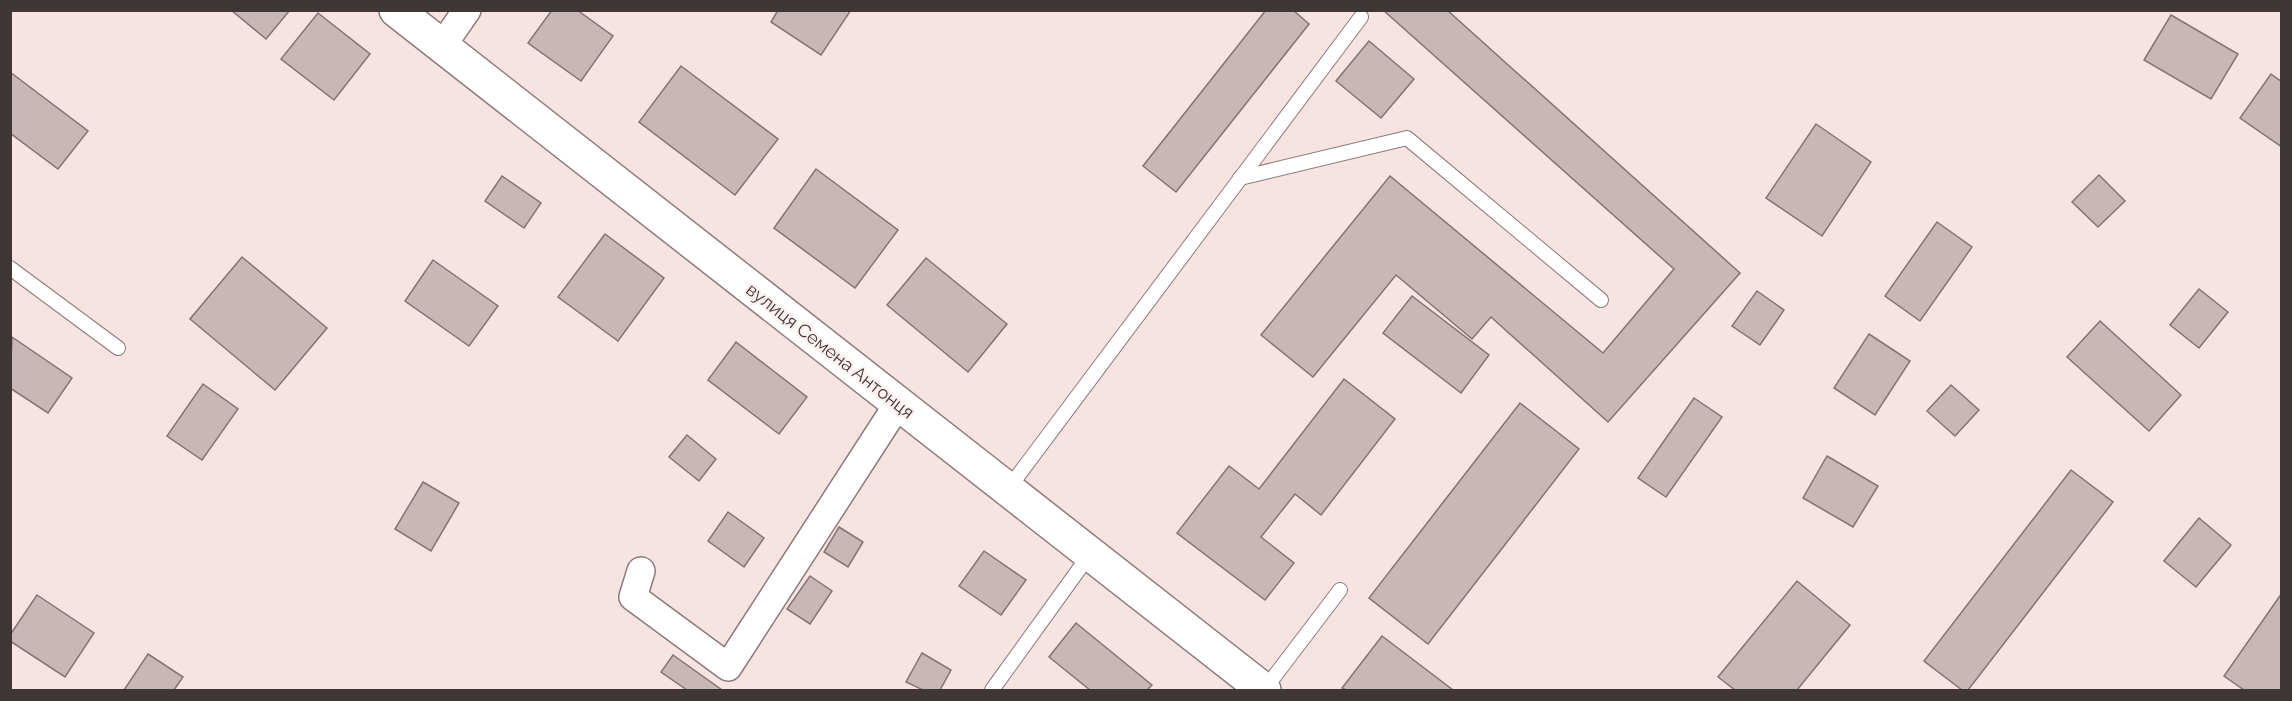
<svg xmlns="http://www.w3.org/2000/svg" width="2292" height="701" viewBox="0 0 2292 701" font-family="Raleway,sans-serif">
  <style>
    .building { fill: #c9b6b6; stroke: #857373; stroke-width: 1.5 }
    .lines { fill: none; stroke-linecap: round; stroke-linejoin: round }
    .lane-casing { stroke: #8c7b7a; stroke-width: 16 }
    .street-casing { stroke: #8c7b7a; stroke-width: 30 }
    .secondary-casing { stroke: #8c7b7a; stroke-width: 36 }
    .lane { stroke: #fff; stroke-width: 14 }
    .street { stroke: #fff; stroke-width: 27 }
    .secondary { stroke: #fff; stroke-width: 33 }
    .labels { text-anchor: middle; stroke-width: 5; stroke-linejoin: round; paint-order: stroke }
    .street-label { font-size: 18px; fill: #3e3736; stroke: #fef2f1 }
  </style>
  <rect width="100%" height="100%" fill="#f6e3e2"/>
  <g class="building">
    <polygon points="231,10 290,10 266,39"/>
    <polygon points="552,10 577,10 613,36 581,81 528,43"/>
    <polygon points="778,10 851,10 821,55 771,22"/>
    <polygon points="1266,10 1293,10 1309,24 1176,192 1143,166"/>
    <polygon points="1383,10 1447,10 1740,273 1608,422 1491,317 1472,339 1396,275 1313,377 1261,335 1390,176 1603,353 1674,269"/>
    <polygon points="318,13 370,54 334,100 281,59"/>
    <polygon points="2171,15 2238,54 2211,99 2144,60"/>
    <polygon points="1369,41 1414,79 1381,118 1336,81"/>
    <polygon points="681,66 778,139 735,195 639,122"/>
    <polygon points="10,72 88,131 58,169 10,133"/>
    <polygon points="2271,74 2282,82 2282,147 2240,118"/>
    <polygon points="1816,124 1871,162 1822,236 1766,198"/>
    <polygon points="816,169 898,230 855,288 774,228"/>
    <polygon points="2099,175 2125,201 2098,227 2072,202"/>
    <polygon points="502,176 541,203 524,228 485,201"/>
    <polygon points="1937,222 1972,247 1920,321 1885,296"/>
    <polygon points="605,234 664,278 618,341 558,297"/>
    <polygon points="242,257 327,328 275,390 190,319"/>
    <polygon points="926,258 1007,324 968,372 887,305"/>
    <polygon points="433,260 498,306 469,346 405,301"/>
    <polygon points="2199,289 2228,312 2199,348 2170,325"/>
    <polygon points="1757,291 1784,310 1760,345 1732,326"/>
    <polygon points="1412,296 1489,355 1461,393 1383,333"/>
    <polygon points="2100,321 2181,395 2149,431 2067,357"/>
    <polygon points="1869,334 1910,361 1875,415 1834,388"/>
    <polygon points="12,337 72,378 48,413 10,388"/>
    <polygon points="736,342 807,397 779,434 708,380"/>
    <polygon points="1344,379 1395,419 1321,515 1295,494 1261,537 1294,563 1265,600 1177,533 1229,466 1259,489"/>
    <polygon points="203,384 238,409 202,460 167,436"/>
    <polygon points="1951,385 1979,410 1955,436 1927,411"/>
    <polygon points="1694,398 1722,417 1666,497 1638,478"/>
    <polygon points="1520,403 1579,449 1428,644 1369,598"/>
    <polygon points="687,435 716,459 699,481 669,457"/>
    <polygon points="1827,456 1878,486 1853,527 1803,498"/>
    <polygon points="2071,470 2113,502 1968,690 1962,690 1924,661"/>
    <polygon points="423,482 459,503 431,551 395,529"/>
    <polygon points="728,512 764,538 744,567 708,541"/>
    <polygon points="2199,518 2231,545 2196,587 2164,561"/>
    <polygon points="839,527 863,542 848,567 824,552"/>
    <polygon points="984,551 1026,580 1001,615 959,586"/>
    <polygon points="810,576 832,591 810,624 787,609"/>
    <polygon points="1797,581 1850,625 1797,690 1735,690 1718,677"/>
    <polygon points="2282,593 2282,690 2244,690 2224,676"/>
    <polygon points="37,595 94,633 65,677 10,641 10,635"/>
    <polygon points="1076,623 1152,685 1147,690 1090,690 1049,657"/>
    <polygon points="1382,636 1453,690 1346,690 1342,688"/>
    <polygon points="922,653 951,670 940,690 923,690 906,682"/>
    <polygon points="148,654 183,677 174,690 124,690"/>
    <polygon points="673,655 722,690 687,690 661,672"/>
  </g>
  <g class="lines">
    <defs>
      <g id="lane">
        <polyline points="1240,178 1407,138 1601,300"/>
        <polyline points="10,268 118,348"/>
        <polyline points="1008,489 1361,17"/>
        <polyline points="992,690 1090,554"/>
        <polyline points="1264,690 1340,590"/>
      </g>
      <g id="street">
        <polyline points="442,46 467,10"/>
        <polyline points="641,571 633,597 728,667 898,404"/>
      </g>
      <polyline id="secondary" points="396,10 1264,690"/>
    </defs>
    <use href="#lane" class="lane-casing"/>
    <use href="#street" class="street-casing"/>
    <use href="#secondary" class="secondary-casing"/>
    <use href="#lane" class="lane"/>
    <use href="#street" class="street"/>
    <use href="#secondary" class="secondary"/>
  </g>
  <g class="labels">
    <g class="street-label">
      <text transform="translate(830 351) rotate(38)" y="6">вулиця Семена Антонця</text>
    </g>
  </g>
  <rect width="2292" height="701" fill="none" stroke="#3e3736" stroke-width="24"/>
</svg>
